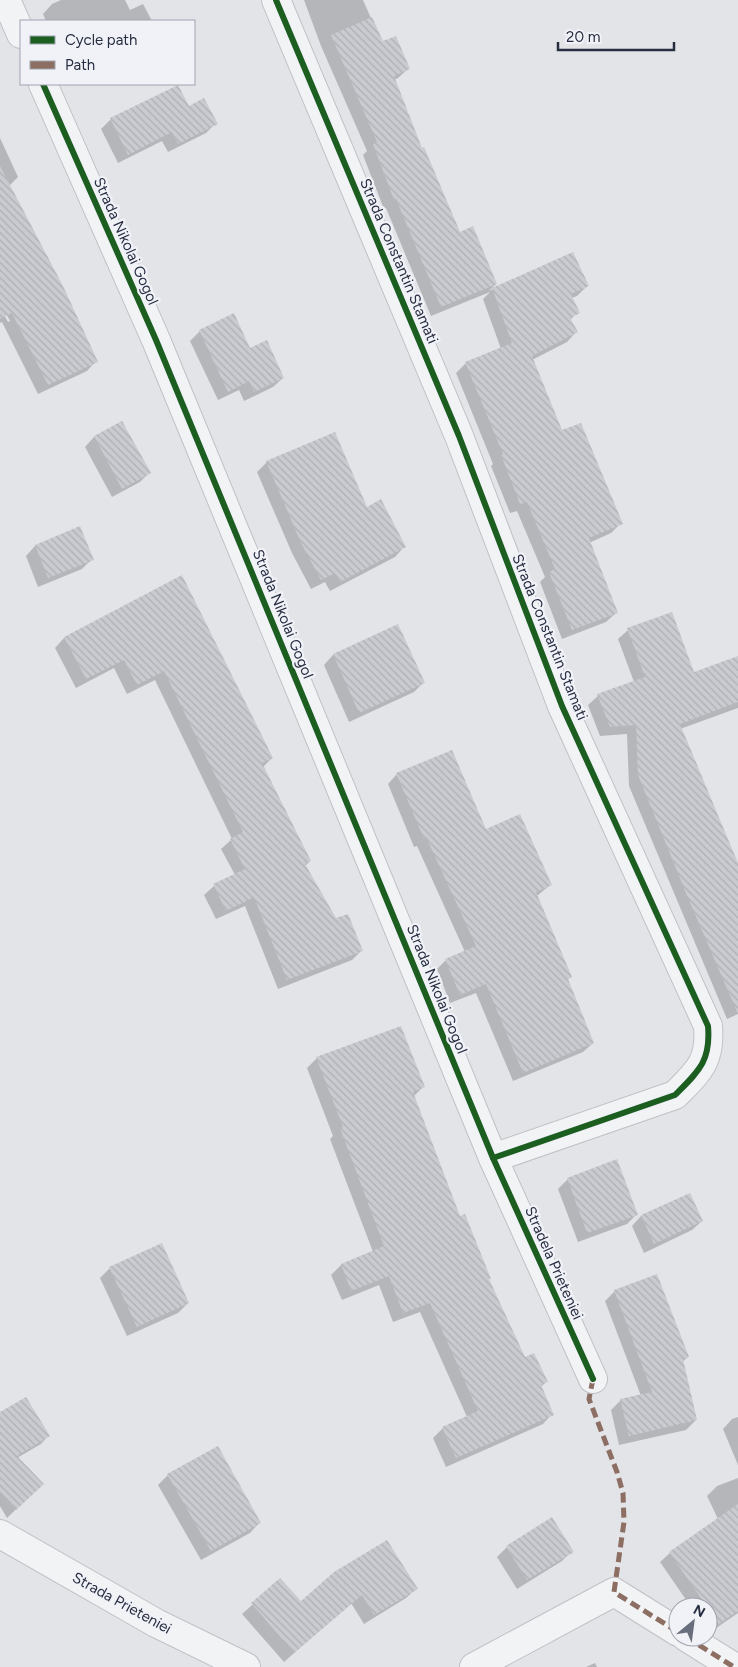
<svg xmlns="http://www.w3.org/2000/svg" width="738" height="1667" viewBox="0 0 738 1667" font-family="Figtree,sans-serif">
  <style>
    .shadow { fill: #0003 }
    .building { fill: url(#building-back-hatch) }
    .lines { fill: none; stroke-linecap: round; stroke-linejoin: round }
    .minor-casing { stroke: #c0c1c6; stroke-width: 30 }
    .minor { stroke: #f2f3f5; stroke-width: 28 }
    .quiet { stroke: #8d6e63; stroke-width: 5; stroke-dasharray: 10 5; stroke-linecap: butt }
    .cycleway-casing { stroke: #f0f2f7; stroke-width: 9 }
    .cycleway { stroke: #1b5e20; stroke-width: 6 }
    .labels { text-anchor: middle; stroke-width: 4.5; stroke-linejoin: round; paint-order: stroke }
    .street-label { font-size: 15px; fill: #282e42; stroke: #f0f2f7 }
  </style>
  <defs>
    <pattern id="building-back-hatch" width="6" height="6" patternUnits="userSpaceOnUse" patternTransform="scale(1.25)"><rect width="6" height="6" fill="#cacbd0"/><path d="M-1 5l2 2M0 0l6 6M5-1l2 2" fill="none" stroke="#aeafb4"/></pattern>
  </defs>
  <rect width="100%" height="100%" fill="#e3e4e8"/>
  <g class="shadow">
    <polygon points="61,0 125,0 130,10 143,4 152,21 46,21 43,14 52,4"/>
    <polygon points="304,0 363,0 382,43 408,69 398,78 394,80 422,150 459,234 496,284 489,291 572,254 587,286 577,296 572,298 578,312 570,320 576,332 567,342 532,360 561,432 621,523 611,533 589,543 616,613 606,622 562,639 540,582 545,577 517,511 510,513 491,466 493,464 456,373 466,363 501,349 483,299 490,292 431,316 386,208 384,209 363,155 367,151 321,46"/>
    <polygon points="188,107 216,123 206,133 168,152 162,141 118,163 101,129 111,119"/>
    <polygon points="0,138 18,177 9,186 96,361 87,371 38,394 2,322 0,323 0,307 8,322 10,321 0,302"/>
    <polygon points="200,331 283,378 273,387 244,401 239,390 218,400 190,341"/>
    <polygon points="122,422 149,473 140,482 112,497 85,447 94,437"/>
    <polygon points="267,462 366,509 404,547 395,557 330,591 325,582 311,589 292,553 257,472"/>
    <polygon points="35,546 92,559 82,569 38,587 26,556"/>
    <polygon points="181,577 272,758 263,767 310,861 305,866 336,920 362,950 352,960 278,989 245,906 216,919 204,895 214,886 235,875 221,849 232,839 155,680 127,694 114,668 76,688 55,648 64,638"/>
    <polygon points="397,626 423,683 414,692 349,722 324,665 333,655"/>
    <polygon points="628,630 694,673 738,657 738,708 680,729 738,867 738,1014 727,1019 629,786 627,734 600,736 588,705 598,696 634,682 618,639"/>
    <polygon points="397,774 485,831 550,885 537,896 571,977 567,980 593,1043 583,1052 513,1081 476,993 450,1003 437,969 446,960 465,952 417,846 414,847 388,784"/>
    <polygon points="317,1058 423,1087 413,1097 459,1218 524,1359 546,1382 541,1387 552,1414 543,1424 446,1467 433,1438 443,1428 467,1417 420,1312 393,1322 379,1285 342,1300 331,1275 341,1265 373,1252 330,1139 333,1136 307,1068"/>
    <polygon points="568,1179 636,1215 627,1224 578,1242 558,1189"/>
    <polygon points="690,1195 702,1221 692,1230 644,1253 632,1226 641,1216"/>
    <polygon points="110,1268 188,1303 178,1313 127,1336 100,1278"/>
    <polygon points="615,1291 688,1357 682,1362 696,1420 686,1430 619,1445 611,1410 621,1400 641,1396 605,1301"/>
    <polygon points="0,1414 48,1436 41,1444 17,1458 42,1484 7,1518 0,1506"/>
    <polygon points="738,1417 738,1465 723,1429 732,1419"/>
    <polygon points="168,1475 259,1523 250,1533 201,1560 158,1485"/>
    <polygon points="738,1478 738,1613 709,1633 708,1607 691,1607 660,1562 670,1553 718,1519 707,1496 717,1486"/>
    <polygon points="507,1547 572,1551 562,1561 517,1589 497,1557"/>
    <polygon points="334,1573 416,1589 406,1598 364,1624 351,1603 284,1662 242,1614 280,1580 301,1603"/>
    <polygon points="595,1663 597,1667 586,1667"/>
  </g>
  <g class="building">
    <polygon points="372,17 383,41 396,36 410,69 394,76 422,148 424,147 460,232 473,226 497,284 441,307 396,199 394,200 373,144 377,142 331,35"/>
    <polygon points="178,85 189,106 204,98 218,124 178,144 172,132 128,155 110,118"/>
    <polygon points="0,166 63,286 98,362 48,385 12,313 0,319"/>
    <polygon points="573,252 589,286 571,294 580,313 570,318 578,332 532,356 562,430 581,423 623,524 589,538 618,613 572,630 549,572 555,569 527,502 520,504 501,455 503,454 465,362 512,343 492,288"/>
    <polygon points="234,313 250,348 267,340 284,378 254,392 249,381 228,392 199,330"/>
    <polygon points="122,421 151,473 122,489 94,436"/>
    <polygon points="335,432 367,507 381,499 406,547 340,582 335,573 321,580 301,543 266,461"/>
    <polygon points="80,526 94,560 48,578 35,545"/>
    <polygon points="182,575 273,758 262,763 311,861 305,864 336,918 348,914 363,951 287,980 254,897 226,911 213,884 245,869 230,839 243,832 164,671 137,685 124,660 86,679 64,637"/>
    <polygon points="672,612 694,672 738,656 738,702 680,724 738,863 738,1014 688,898 638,775 636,725 610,727 597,694 645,677 627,628"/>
    <polygon points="398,624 425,683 359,713 333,654"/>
    <polygon points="452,750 486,829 520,814 552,885 536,892 572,977 568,979 594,1043 523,1073 486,984 460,995 445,959 476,946 426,837 424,839 396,773"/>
    <polygon points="401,1026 425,1087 413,1092 460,1216 465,1214 491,1279 489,1279 525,1357 534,1353 548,1382 541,1385 554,1415 456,1458 442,1427 478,1411 430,1303 403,1313 389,1276 351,1291 341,1264 384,1246 340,1128 343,1127 316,1057"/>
    <polygon points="617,1159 638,1215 587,1233 567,1178"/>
    <polygon points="690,1193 703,1221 654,1244 641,1215"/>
    <polygon points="162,1243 189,1303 137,1327 109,1267"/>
    <polygon points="657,1274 689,1357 683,1359 697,1420 629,1436 620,1399 652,1392 614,1290"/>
    <polygon points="26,1397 50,1436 17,1456 44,1484 16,1510 0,1493 0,1412"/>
    <polygon points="218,1446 261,1523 211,1551 167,1474"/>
    <polygon points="738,1504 738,1611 719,1624 669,1552"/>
    <polygon points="552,1517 574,1552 527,1580 506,1546"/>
    <polygon points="387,1540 418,1589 374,1615 362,1595 294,1653 251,1603 280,1578 301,1601 334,1572"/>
  </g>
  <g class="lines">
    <defs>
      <g id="minor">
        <polyline points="6,0 21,34"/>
        <path d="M276,0L459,436L562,706L708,1026C711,1061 699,1071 675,1095L493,1158"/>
        <polyline points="43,84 156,340 493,1158 593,1379"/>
        <polyline points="0,1534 156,1623 246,1667"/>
        <polyline points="686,1637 734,1667"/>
        <polyline points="474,1667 614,1592 678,1632"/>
      </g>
    </defs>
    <use href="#minor" class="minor-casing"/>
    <use href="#minor" class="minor"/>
    <g class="quiet">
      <polyline points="593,1379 589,1399 617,1472 623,1493 624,1522 614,1592 678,1632"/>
      <polyline points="686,1637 734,1667"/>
    </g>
    <defs>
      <g id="cycleway">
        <path d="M276,0L459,436L562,706L708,1026C711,1061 699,1071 675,1095L493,1158"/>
        <polyline points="43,84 156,340 493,1158 593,1379"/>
      </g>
    </defs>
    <use href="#cycleway" class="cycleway-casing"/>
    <use href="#cycleway" class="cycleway"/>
  </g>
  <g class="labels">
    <g class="street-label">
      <text transform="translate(126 241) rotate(66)" y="5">Strada Nikolai Gogol</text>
      <text transform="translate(399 261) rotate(67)" y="5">Strada Constantin Stamati</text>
      <text transform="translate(283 614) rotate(68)" y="5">Strada Nikolai Gogol</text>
      <text transform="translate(550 637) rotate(68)" y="5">Strada Constantin Stamati</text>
      <text transform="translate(437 989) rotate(68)" y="5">Strada Nikolai Gogol</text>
      <text transform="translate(554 1263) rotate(66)" y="5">Stradela Prieteniei</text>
      <text transform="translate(122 1603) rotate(29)" y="5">Strada Prieteniei</text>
    </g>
  </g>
  <rect x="20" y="20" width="175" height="65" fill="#f0f2f7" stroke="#a0a4af"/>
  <rect x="30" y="36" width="25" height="8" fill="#1b5e20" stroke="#a0a4af"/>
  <text x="65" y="45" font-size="15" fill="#282e42">Cycle path</text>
  <rect x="30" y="61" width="25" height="8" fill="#8d6e63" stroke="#a0a4af"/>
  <text x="65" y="70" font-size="15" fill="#282e42">Path</text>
  <g transform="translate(693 1622) rotate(29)"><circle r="24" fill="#f0f2f7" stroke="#a0a4af"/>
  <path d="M0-4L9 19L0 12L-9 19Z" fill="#696e7c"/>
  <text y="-8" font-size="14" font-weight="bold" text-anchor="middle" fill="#282e42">N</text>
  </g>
  <path d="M558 42v8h116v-8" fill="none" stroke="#282e42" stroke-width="2.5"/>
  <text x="566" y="42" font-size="15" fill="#282e42" stroke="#f0f2f7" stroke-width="4" paint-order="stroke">20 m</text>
</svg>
